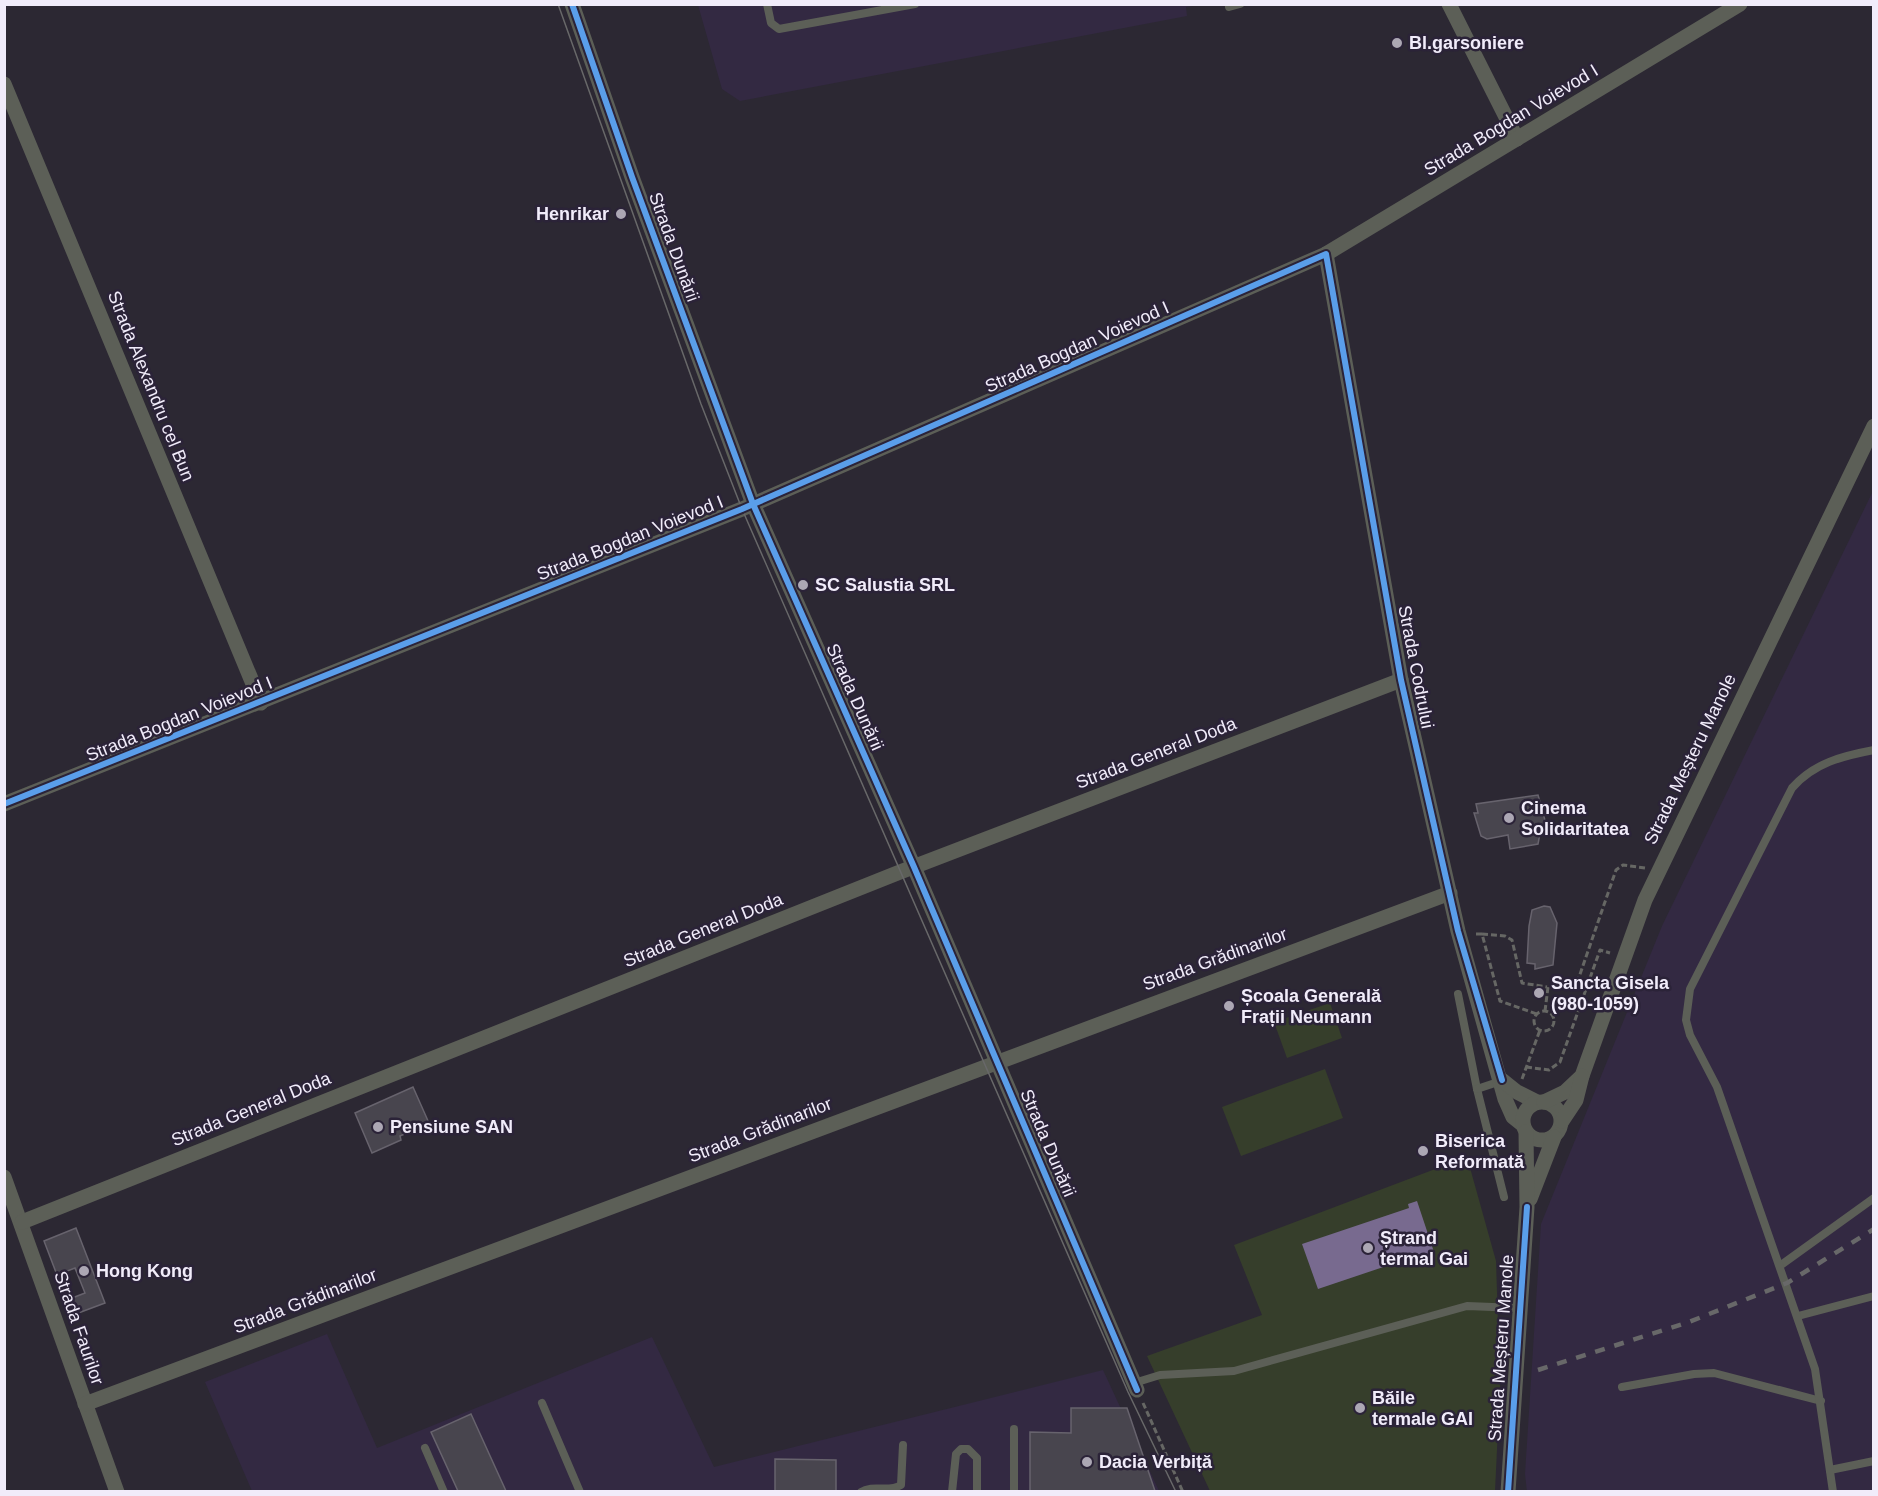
<svg xmlns="http://www.w3.org/2000/svg" width="1878" height="1496" viewBox="0 0 1878 1496" font-family="Arial,sans-serif">
  <style>
    .built { fill: #332942 }
    .green { fill: #363e2b }
    .water { fill: #786a8f }
    .building { fill: #48454e; stroke: #67636d; stroke-width: 1.5 }
    .lines { fill: none; stroke-linecap: round; stroke-linejoin: round }
    .path { stroke: #666764; stroke-width: 3; stroke-dasharray: 6 3; stroke-linecap: butt }
    .service { stroke: #5c5f57; stroke-width: 8 }
    .minor { stroke: #5c5f57; stroke-width: 15 }
    .tram { stroke: #686869; stroke-width: 1.5 }
    .rail { stroke: #686869; stroke-width: 4.5; stroke-dasharray: 10 10; stroke-linecap: butt }
    .cycleway-casing { stroke: #2b2338; stroke-width: 10 }
    .cycleway { stroke: #5a9eea; stroke-width: 6 }
    .poi-dot { fill: #aca7b4; stroke: #2b2338; stroke-width: 2 }
    .labels { text-anchor: middle; stroke-width: 5; stroke-linejoin: round; paint-order: stroke }
    .poi-label { font-size: 18px; font-weight: bold; fill: #f1ecfa; stroke: #2b2338; text-anchor: start }
    .street-label { font-size: 18px; fill: #f1ecfa; stroke: #2b2338 }
  </style>
  <rect width="100%" height="100%" fill="#2c2833"/>
  <g class="built">
    <polygon points="698,5 1199,5 1186,7 1187,16 740,101 722,89"/>
    <polygon points="1873,491 1873,1491 1527,1492 1525,1474 1541,1224 1662,926"/>
    <polygon points="327,1334 377,1448 652,1337 714,1467 1103,1370 1159,1491 252,1491 205,1382"/>
  </g>
  <g class="green">
    <polygon points="1330,1003 1342,1038 1287,1058 1274,1022"/>
    <polygon points="1325,1069 1343,1118 1241,1156 1222,1107"/>
    <polygon points="1467,1157 1496,1261 1500,1387 1495,1491 1210,1491 1147,1356 1262,1315 1234,1245"/>
  </g>
  <polygon class="water" points="1417,1201 1435,1255 1427,1258 1425,1253 1318,1289 1302,1244 1409,1208 1408,1204"/>
  <g class="building">
    <polygon points="1538,795 1546,824 1541,828 1538,844 1510,849 1508,835 1487,839 1481,836 1474,813 1478,813 1476,804"/>
    <polygon points="1544,906 1550,907 1557,923 1553,965 1535,969 1535,964 1527,963 1529,926 1532,910"/>
    <polygon points="413,1087 429,1123 400,1136 401,1140 372,1153 355,1113"/>
    <polygon points="76,1228 105,1303 73,1315 67,1300 85,1293 75,1268 57,1275 44,1241"/>
    <polygon points="1071,1408 1127,1408 1155,1491 1030,1491 1030,1432 1071,1433"/>
    <polygon points="471,1414 506,1491 458,1491 431,1432"/>
    <polygon points="775,1459 836,1460 836,1491 775,1491"/>
  </g>
  <g class="lines">
    <g class="path">
      <polyline points="1476,934 1482,934 1500,1001 1537,1014"/>
      <polyline points="1482,934 1505,936 1512,940 1522,983 1547,987"/>
      <polyline points="1545,1011 1548,987 1570,987 1578,980 1616,870 1623,865 1645,868"/>
      <circle cx="1544" cy="1021" r="10"/>
      <polyline points="1526,1067 1549,1070 1560,1062 1600,950 1610,953"/>
      <polyline points="1522,1079 1540,1030"/>
      <polyline points="1143,1403 1183,1492"/>
    </g>
    <g class="service">
      <polyline points="767,4 771,23 779,29 915,4"/>
      <polyline points="1229,7 1240,4"/>
      <polyline points="1458,994 1477,1089 1504,1197"/>
      <polyline points="1477,1089 1501,1081"/>
      <polyline points="1781,1265 1874,1198"/>
      <polyline points="1798,1316 1874,1296"/>
      <polyline points="1134,1383 1160,1375 1234,1371 1467,1306 1518,1308"/>
      <polyline points="1622,1387 1694,1374 1714,1373 1821,1401"/>
      <polyline points="542,1403 580,1492"/>
      <polyline points="425,1448 444,1492"/>
      <polyline points="1830,1470 1874,1461"/>
      <path d="M861,1492C873,1484 889,1493 901,1485L903,1445"/>
      <polyline points="952,1492 956,1454 961,1449 968,1449 977,1458 977,1492"/>
      <polyline points="1014,1492 1014,1429"/>
      <path d="M1833,1492L1815,1369L1717,1087L1690,1035L1686,1020L1690,989L1792,788C1814,763 1842,756 1874,750"/>
    </g>
    <g class="minor">
      <polyline points="572,4 632,177 753,504 914,867 1137,1390"/>
      <polyline points="1449,4 1517,139"/>
      <polyline points="4,84 261,703"/>
      <polyline points="1326,254 1401,680 1458,931 1505,1099 1513,1117 1523,1125"/>
      <polyline points="4,804 742,509 1326,254 1740,4"/>
      <polyline points="1502,1080 1517,1092 1537,1102"/>
      <circle cx="1542" cy="1121" r="19"/>
      <polyline points="1544,1102 1565,1092 1582,1076 1645,900 1874,426"/>
      <polyline points="1562,1121 1576,1100 1582,1076"/>
      <polyline points="4,1177 117,1492"/>
      <polyline points="1530,1199 1554,1137"/>
      <polyline points="22,1222 900,872 1401,680"/>
      <polyline points="85,1404 1450,893"/>
      <polyline points="1508,1492 1527,1207 1526,1132"/>
    </g>
    <polyline class="tram" points="558,4 701,404 742,509 1128,1392 1176,1492"/>
    <polyline class="rail" points="1538,1370 1689,1322 1787,1283 1874,1229"/>
    <defs>
      <g id="cycleway">
        <polyline points="572,4 632,177 753,504 914,867 1137,1390"/>
        <polyline points="4,804 742,509 1326,254 1401,680 1458,931 1502,1080"/>
        <polyline points="1508,1492 1527,1207"/>
      </g>
    </defs>
    <use href="#cycleway" class="cycleway-casing"/>
    <use href="#cycleway" class="cycleway"/>
  </g>
  <g class="poi-dot">
    <circle cx="1397" cy="43" r="6"/>
    <circle cx="621" cy="214" r="6"/>
    <circle cx="803" cy="585" r="6"/>
    <circle cx="1509" cy="818" r="6"/>
    <circle cx="1539" cy="993" r="6"/>
    <circle cx="1229" cy="1006" r="6"/>
    <circle cx="378" cy="1127" r="6"/>
    <circle cx="1423" cy="1151" r="6"/>
    <circle cx="1368" cy="1248" r="6"/>
    <circle cx="84" cy="1271" r="6"/>
    <circle cx="1360" cy="1408" r="6"/>
    <circle cx="1087" cy="1462" r="6"/>
  </g>
  <g class="labels">
    <g class="poi-label">
      <text x="1409" y="49">Bl.garsoniere</text>
      <text x="609" y="220" text-anchor="end">Henrikar</text>
      <text x="815" y="591">SC Salustia SRL</text>
      <text x="1521" y="814">Cinema<tspan x="1521" dy="21">Solidaritatea</tspan></text>
      <text x="1551" y="989">Sancta Gisela<tspan x="1551" dy="21">(980-1059)</tspan></text>
      <text x="1241" y="1002">Școala Generală<tspan x="1241" dy="21">Frații Neumann</tspan></text>
      <text x="390" y="1133">Pensiune SAN</text>
      <text x="1435" y="1147">Biserica<tspan x="1435" dy="21">Reformată</tspan></text>
      <text x="1380" y="1244">Ștrand<tspan x="1380" dy="21">termal Gai</tspan></text>
      <text x="96" y="1277">Hong Kong</text>
      <text x="1372" y="1404">Băile<tspan x="1372" dy="21">termale GAI</tspan></text>
      <text x="1099" y="1468">Dacia Verbiță</text>
    </g>
    <g class="street-label">
      <text transform="translate(1511 120) rotate(-31)" y="6">Strada Bogdan Voievod I</text>
      <text transform="translate(674 247) rotate(70)" y="6">Strada Dunării</text>
      <text transform="translate(1077 347) rotate(-24)" y="6">Strada Bogdan Voievod I</text>
      <text transform="translate(151 386) rotate(68)" y="6">Strada Alexandru cel Bun</text>
      <text transform="translate(630 538) rotate(-22)" y="6">Strada Bogdan Voievod I</text>
      <text transform="translate(1416 667) rotate(79)" y="6">Strada Codrului</text>
      <text transform="translate(855 697) rotate(66)" y="6">Strada Dunării</text>
      <text transform="translate(179 719) rotate(-22)" y="6">Strada Bogdan Voievod I</text>
      <text transform="translate(1156 753) rotate(-21)" y="6">Strada General Doda</text>
      <text transform="translate(1690 759) rotate(-64)" y="6">Strada Meșteru Manole</text>
      <text transform="translate(703 930) rotate(-22)" y="6">Strada General Doda</text>
      <text transform="translate(1215 959) rotate(-20)" y="6">Strada Grădinarilor</text>
      <text transform="translate(251 1109) rotate(-22)" y="6">Strada General Doda</text>
      <text transform="translate(760 1130) rotate(-21)" y="6">Strada Grădinarilor</text>
      <text transform="translate(1048 1143) rotate(67)" y="6">Strada Dunării</text>
      <text transform="translate(305 1301) rotate(-21)" y="6">Strada Grădinarilor</text>
      <text transform="translate(79 1328) rotate(71)" y="6">Strada Faurilor</text>
      <text transform="translate(1501 1348) rotate(-86)" y="6">Strada Meșteru Manole</text>
    </g>
  </g>
  <rect width="1878" height="1496" fill="none" stroke="#f1ecfa" stroke-width="12"/>
</svg>
